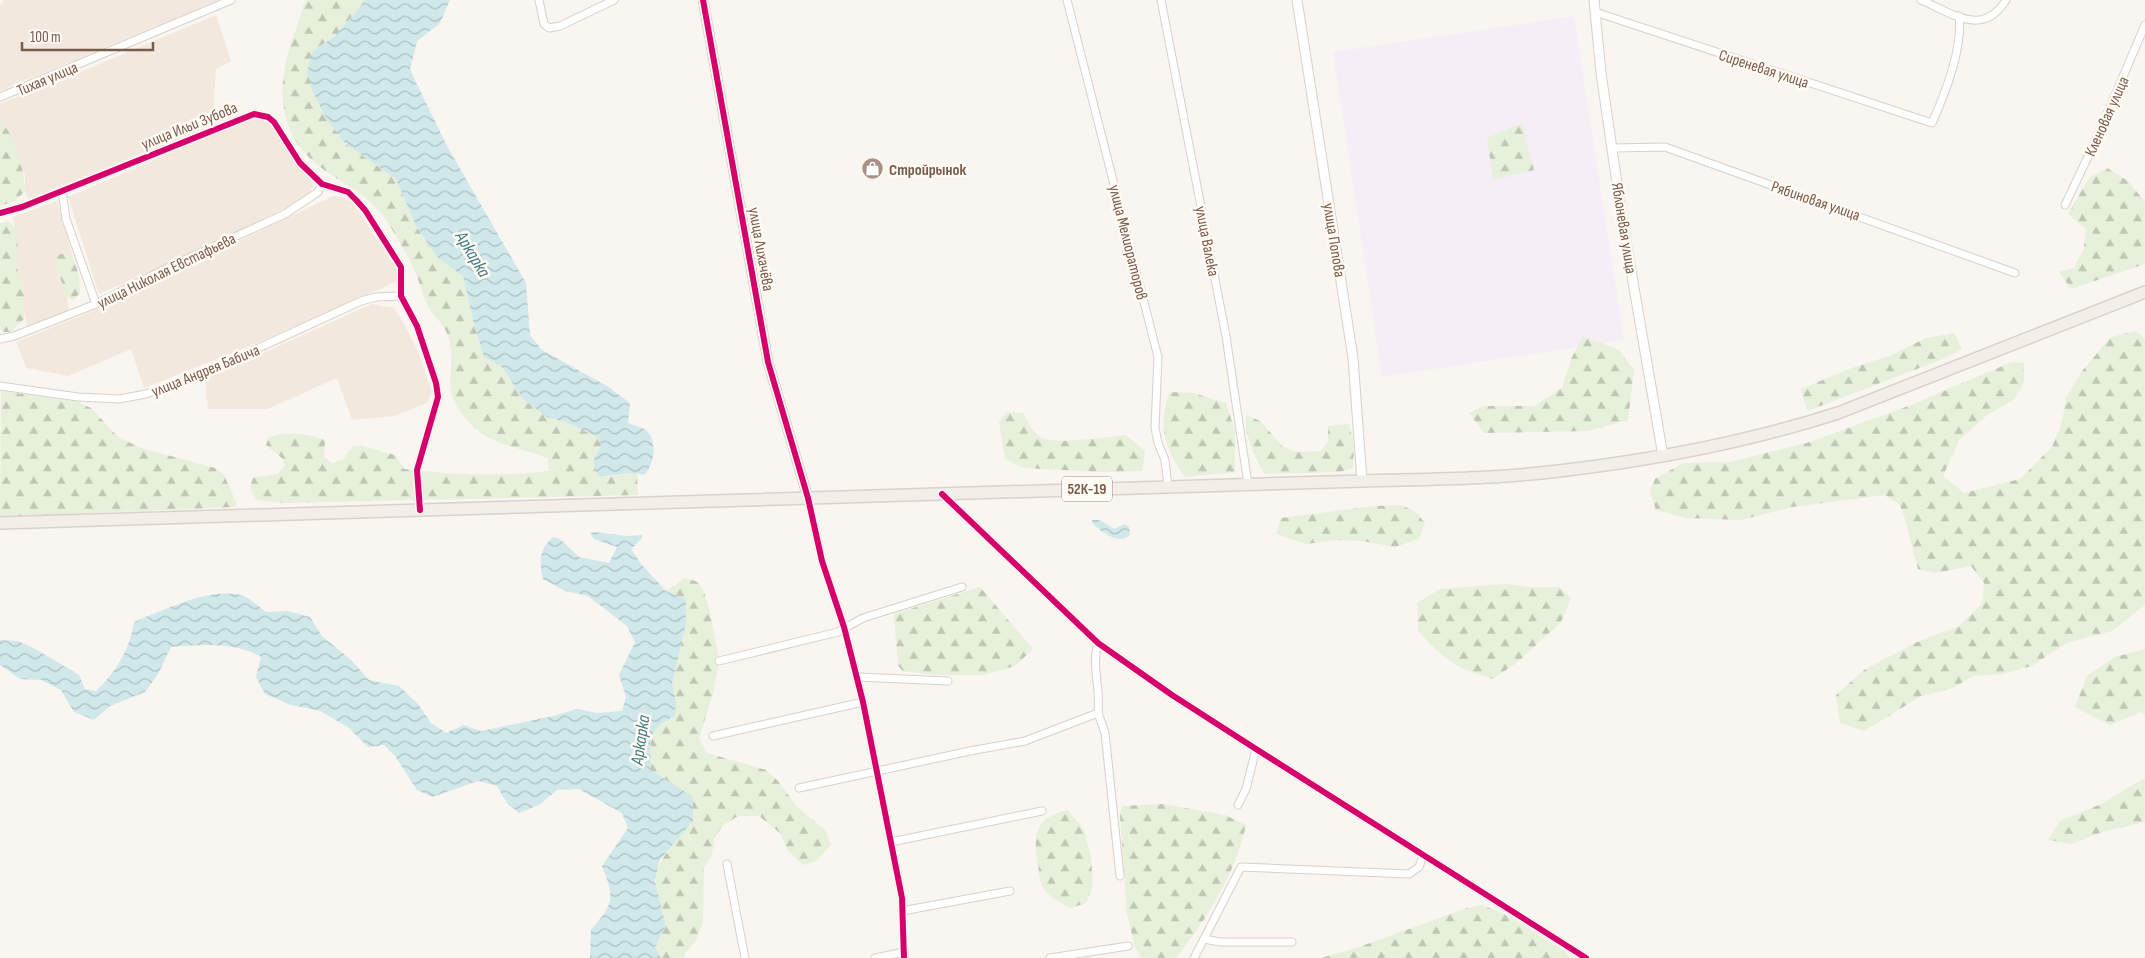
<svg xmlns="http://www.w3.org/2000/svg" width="2145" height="958" viewBox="0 0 2145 958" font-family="'Sofia Sans Condensed',sans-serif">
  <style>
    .residential { fill: #f2e8de }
    .education { fill: #f6eef6 }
    .forest { fill: url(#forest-firs) }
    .water { fill: url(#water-waves) }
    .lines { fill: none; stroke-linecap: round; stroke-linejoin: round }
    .minor-casing { stroke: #d7d1cb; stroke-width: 9 }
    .tertiary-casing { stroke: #d7d1cb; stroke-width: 11 }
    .primary-casing { stroke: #dad1cc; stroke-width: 14 }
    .minor { stroke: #fefefd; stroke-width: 7 }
    .tertiary { stroke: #fefefd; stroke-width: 9 }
    .primary { stroke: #f3eee8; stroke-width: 11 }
    .cycleway-casing { stroke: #fffaf3; stroke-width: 9 }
    .cycleway { stroke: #d6006c; stroke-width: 6 }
    .labels { text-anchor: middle; stroke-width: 5; stroke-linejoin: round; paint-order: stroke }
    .shield { fill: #fffaf3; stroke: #a28b7f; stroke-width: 1 }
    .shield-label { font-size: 15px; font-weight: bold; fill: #7a5c4d }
    .street-label { font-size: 16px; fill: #7a5c4d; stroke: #fffaf3 }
    .poi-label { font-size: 16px; font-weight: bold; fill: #7a5c4d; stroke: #fffaf3; text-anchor: start }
    .water-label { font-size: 18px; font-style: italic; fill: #437c86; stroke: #fffaf3 }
  </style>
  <defs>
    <pattern id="forest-firs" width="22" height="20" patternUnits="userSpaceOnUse" patternTransform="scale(1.25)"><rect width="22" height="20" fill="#e7f0db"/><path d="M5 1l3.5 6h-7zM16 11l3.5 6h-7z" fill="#c0c6b4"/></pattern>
    <pattern id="water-waves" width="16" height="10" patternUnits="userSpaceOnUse" patternTransform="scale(1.25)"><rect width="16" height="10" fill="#d0e8ea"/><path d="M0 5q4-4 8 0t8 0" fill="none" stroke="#aebfc0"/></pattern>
  </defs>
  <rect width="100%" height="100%" fill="#f9f5f0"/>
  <g class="residential">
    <polygon points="4,0 219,0 0,91 0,6"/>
    <polygon points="216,15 231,61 216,69 212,125 28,199 25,191 25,175 17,152 9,135 0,121 0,103 40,89"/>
    <polygon points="253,118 270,123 313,184 308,197 196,252 99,294 68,197"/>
    <polygon points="333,196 342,197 353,203 391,261 402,269 396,282 257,343 144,388 131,349 68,376 27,368 16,342 91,312"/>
    <polygon points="57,201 73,257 65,253 55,263 67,297 69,310 27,327 16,265 15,227 13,217"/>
    <polygon points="372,304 394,308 404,324 417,349 432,392 427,403 395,416 352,420 337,378 268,409 208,409 205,379"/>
  </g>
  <polygon class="education" points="1574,16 1624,340 1382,377 1333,52"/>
  <g class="forest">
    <path d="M306,0H366L335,36L313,51L346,144L396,179L416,226L437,257L463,276L474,324L484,357L502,367L523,399L547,417L568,423L599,438L601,446L599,454L606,477L637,473L638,495L284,503L256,500L250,487L253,478L277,474L285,466L283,459L266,445L269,437C287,431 307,433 325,440L324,457L332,463L343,460L352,447L363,446L395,455L404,469C451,475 501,477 549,471L548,458C518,446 490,447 467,420C437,385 459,371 448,336C445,325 434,317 429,308C422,296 420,281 414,269C407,254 397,237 388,223C362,180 305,176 288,124C276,89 286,55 299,21C301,14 302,7 306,0Z"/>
    <path d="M0,121C15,134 25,172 25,191L15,201L0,206Z"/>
    <polygon points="1522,123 1534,170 1493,180 1487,138"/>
    <polygon points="2107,168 2128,181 2145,202 2145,264 2071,289 2059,272 2074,268 2084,248 2086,229 2068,214 2089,178"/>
    <polygon points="8,221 15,227 18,239 16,265 24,289 24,319 11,332 4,332 0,329 0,223"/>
    <polygon points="66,253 73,257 79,276 80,293 73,300 67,297 55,263 57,255"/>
    <polygon points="2136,331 2145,339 2145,605 2112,631 2066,643 2032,666 2002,674 1973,676 1953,688 1921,696 1864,731 1840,723 1836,695 1864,670 1915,643 1959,626 1982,604 1984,583 1971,566 1935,573 1918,569 1906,522 1900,505 1885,495 1792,507 1741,520 1686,518 1656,510 1650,492 1655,479 1683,463 1730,462 1810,442 1911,405 2012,362 2024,363 2024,381 2015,399 1986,416 1959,440 1943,476 1964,493 2020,479 2052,447 2062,423 2066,397 2083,370 2111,337"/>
    <polygon points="1954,333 1962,349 1943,359 1807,411 1801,389 1849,369 1889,356 1926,338"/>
    <polygon points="1583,336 1619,350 1634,370 1628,420 1588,431 1484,433 1469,413 1484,406 1534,406 1562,388 1571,359"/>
    <polygon points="1,391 75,401 91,408 118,437 141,448 215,468 224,475 237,504 234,507 0,517"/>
    <path d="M1170,392L1194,393L1226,403L1235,431V472L1185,477C1164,448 1157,425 1170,392Z"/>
    <path d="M1007,412L1023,413C1028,422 1034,436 1045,439C1062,444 1107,437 1126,435L1145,451L1142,471L1103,472L1024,468L1005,459L999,422Z"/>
    <path d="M1247,415L1260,421L1283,447L1297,452L1321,451L1328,441V426L1349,424L1354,444L1353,468L1340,472L1264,474C1257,460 1241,430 1247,415Z"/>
    <polygon points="1401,505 1416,512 1425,523 1419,539 1395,547 1362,541 1334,540 1306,544 1276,534 1281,518 1375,506"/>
    <path d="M685,578L698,582L704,592L710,612L719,661L713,694L699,738L707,753L766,770L778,781L797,807L825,830L831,845L816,861L803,865L787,849L780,833L759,816H738L722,826L714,839L712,855L704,867L703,923L695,942L684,955L685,958H661L655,946L666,926C659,886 644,878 674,844L665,780L651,770V734L676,701L672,684L686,624V599L666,591Z"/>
    <path d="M1507,584L1527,587H1559L1571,598L1561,622L1519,661L1493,679C1454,667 1446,661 1418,631L1417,603L1440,589Z"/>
    <polygon points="980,587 1033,649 1015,666 983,675 936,675 903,671 898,666 894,614"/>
    <polygon points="2145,649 2145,715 2141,712 2110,725 2075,707 2087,676 2115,657"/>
    <polygon points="2145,778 2145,822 2102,832 2071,844 2048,840 2060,821 2099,805"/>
    <path d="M1163,804L1225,815L1246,825C1236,873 1206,920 1176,958H1141L1135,947L1127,914L1120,815L1122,806Z"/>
    <path d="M1068,810L1084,830L1091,858L1093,885L1086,903L1071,908C1061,903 1050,898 1043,888C1040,882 1039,872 1038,865C1033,834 1034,818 1068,810Z"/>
    <polygon points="1482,905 1511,917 1564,951 1570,958 1321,958 1359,947 1467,908"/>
  </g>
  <g class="water">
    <path d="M366,0H450L440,23L417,41L410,70L447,146L526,283L530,335L542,350L607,386L630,403L628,423C633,425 643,427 647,431C658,443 654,465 644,475C630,470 613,478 598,476L593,461L601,446L599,438L568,423L547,417L523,399L502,367L484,357L474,324L463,276L437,257L416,226L396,179L346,144L327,120L312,90L307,72L313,51L335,36Z"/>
    <path d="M1092,520H1100L1114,529L1125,524L1129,527L1130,535C1118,546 1101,531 1092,523Z"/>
    <path d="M595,532L626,536L642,535V538L631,549L641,564L666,591L686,599V624L672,684L676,701L675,716C645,730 651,740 651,770L693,797V821L659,861L655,881L666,926L655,946L661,958H590L591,930C614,903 615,899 602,866L628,828L622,813L579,789L557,790L539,805L519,813L507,803L497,786L478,781L432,797L417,790L395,756L384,745L368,747L348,727L320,711L291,705L265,694L256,677L261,657C237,642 200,644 171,647L158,674L145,692L110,706L94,720L74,712L61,690L41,680L20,679L0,665V640L18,641L37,650L79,675L85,689L96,691C116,672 130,649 134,622C165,610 211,586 244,596C251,599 259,607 266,612L287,611L310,617L322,636L351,660L369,680L399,686L418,704L431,723L446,733L464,725L481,731L553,716L577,709L598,713L622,711L626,697L619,675L635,642L627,626L588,596L565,591L543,579C539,562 539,549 553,537L560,539L579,557L609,563L617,547L594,539L590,533Z"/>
  </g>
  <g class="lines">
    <defs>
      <g id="minor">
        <polyline points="539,0 544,24 549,28 560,26 614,0"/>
        <polyline points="1067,0 1158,357 1155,428 1158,443 1165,460 1168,487"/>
        <polyline points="1161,0 1226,336 1248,484"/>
        <path d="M1921,0C1952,13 1983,38 2006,0"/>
        <path d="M1595,12L1932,123C1945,94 1963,48 1959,16"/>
        <polyline points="0,97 231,0"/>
        <polyline points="1613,148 1665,147 2015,273"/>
        <polyline points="62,191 66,219 96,304"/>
        <polyline points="2065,205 2095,142 2145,25"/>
        <polyline points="0,213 22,207 254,114 268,117 274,122 300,163 322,184 348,192 356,200 365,210 401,267 401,296 417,326 436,383 438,397 417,470 420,510"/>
        <polyline points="0,339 14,336 96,304 169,267 285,214 318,192 322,184"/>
        <polyline points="0,386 78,397 119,399 146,394 200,375 361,301 376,297 401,296"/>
        <polyline points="942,494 1098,643 1172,695 1256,749 1586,958"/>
        <polyline points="808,498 822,561 844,627 863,702 902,898 904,958"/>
        <polyline points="719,661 838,632 863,618 962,587"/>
        <polyline points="857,677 948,681"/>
        <polyline points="1098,713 1105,733 1120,876"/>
        <polyline points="713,736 863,702"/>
        <path d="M799,788L970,751L1025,741L1098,713C1101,689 1091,666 1098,643"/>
        <polyline points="1238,805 1246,789 1256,749"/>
        <polyline points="891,842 1042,811"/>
        <polyline points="727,864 745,958"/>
        <polyline points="902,911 1010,891"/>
        <polyline points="1204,939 1220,942 1292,942"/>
        <polyline points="875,958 904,952"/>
        <polyline points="1050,958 1128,946"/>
        <polyline points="1194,958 1241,867 1409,874 1419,867 1423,856"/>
      </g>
      <g id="tertiary">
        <polyline points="703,0 768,362 808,498"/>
        <polyline points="1297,0 1353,358 1362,481"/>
        <polyline points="1594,0 1601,73 1622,218 1663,456"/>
      </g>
      <path id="primary" d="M0,523L1362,481C1428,479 1494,479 1559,471C1653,460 1748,442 1838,413L2145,292"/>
    </defs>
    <use href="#minor" class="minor-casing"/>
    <use href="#tertiary" class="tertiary-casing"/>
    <use href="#primary" class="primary-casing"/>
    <use href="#minor" class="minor"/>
    <use href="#tertiary" class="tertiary"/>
    <use href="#primary" class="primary"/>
    <defs>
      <g id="cycleway">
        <polyline points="703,0 768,362 808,498 822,561 844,627 863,702 902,898 904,958"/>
        <polyline points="0,213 22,207 254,114 268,117 274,122 300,163 322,184 348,192 356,200 365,210 401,267 401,296 417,326 436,383 438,397 417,470 420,510"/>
        <polyline points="942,494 1098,643 1172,695 1256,749 1586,958"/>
      </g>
    </defs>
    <use href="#cycleway" class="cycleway-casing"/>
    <use href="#cycleway" class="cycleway"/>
  </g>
  <defs>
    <symbol id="shop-disc" viewBox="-11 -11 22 22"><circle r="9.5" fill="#a69286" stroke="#fffaf3"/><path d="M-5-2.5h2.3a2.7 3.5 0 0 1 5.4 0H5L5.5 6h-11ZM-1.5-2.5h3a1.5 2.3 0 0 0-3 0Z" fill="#fff"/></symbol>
  </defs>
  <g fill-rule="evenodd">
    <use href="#shop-disc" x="860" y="156" width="25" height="25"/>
  </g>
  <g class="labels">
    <rect class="shield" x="1062" y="476.5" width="50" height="25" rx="4"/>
    <g class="shield-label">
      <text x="1087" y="494">52К-19</text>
    </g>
    <g class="street-label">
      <text transform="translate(1764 68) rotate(18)" y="6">Сиреневая улица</text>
      <text transform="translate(47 78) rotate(-23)" y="6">Тихая улица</text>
      <text transform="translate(2106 116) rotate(-66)" y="6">Кленовая улица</text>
      <text transform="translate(189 125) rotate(-22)" y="6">улица Ильи Зубова</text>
      <text transform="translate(1816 200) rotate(19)" y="6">Рябиновая улица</text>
      <text transform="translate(1625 228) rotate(81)" y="6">Яблоневая улица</text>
      <text transform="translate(1335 240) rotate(81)" y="6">улица Попова</text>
      <text transform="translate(1208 241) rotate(79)" y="6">улица Валека</text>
      <text transform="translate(1129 242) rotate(76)" y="6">улица Мелиораторов</text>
      <text transform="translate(762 249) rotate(80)" y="6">улица Лихачёва</text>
      <text transform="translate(166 270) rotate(-26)" y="6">улица Николая Евстафьева</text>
      <text transform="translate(205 370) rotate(-22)" y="6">улица Андрея Бабича</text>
    </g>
    <g class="poi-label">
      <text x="889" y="175">Стройрынок</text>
    </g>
    <g class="water-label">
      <text transform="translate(473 254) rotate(59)" y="6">Аркарка</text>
      <text transform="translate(640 740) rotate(-82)" y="6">Аркарка</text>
    </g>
  </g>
  <path d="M22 42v8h131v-8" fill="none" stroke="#7a5c4d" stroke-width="2.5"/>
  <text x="30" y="42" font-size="15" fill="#7a5c4d" stroke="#fffaf3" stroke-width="4" paint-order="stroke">100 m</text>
</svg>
